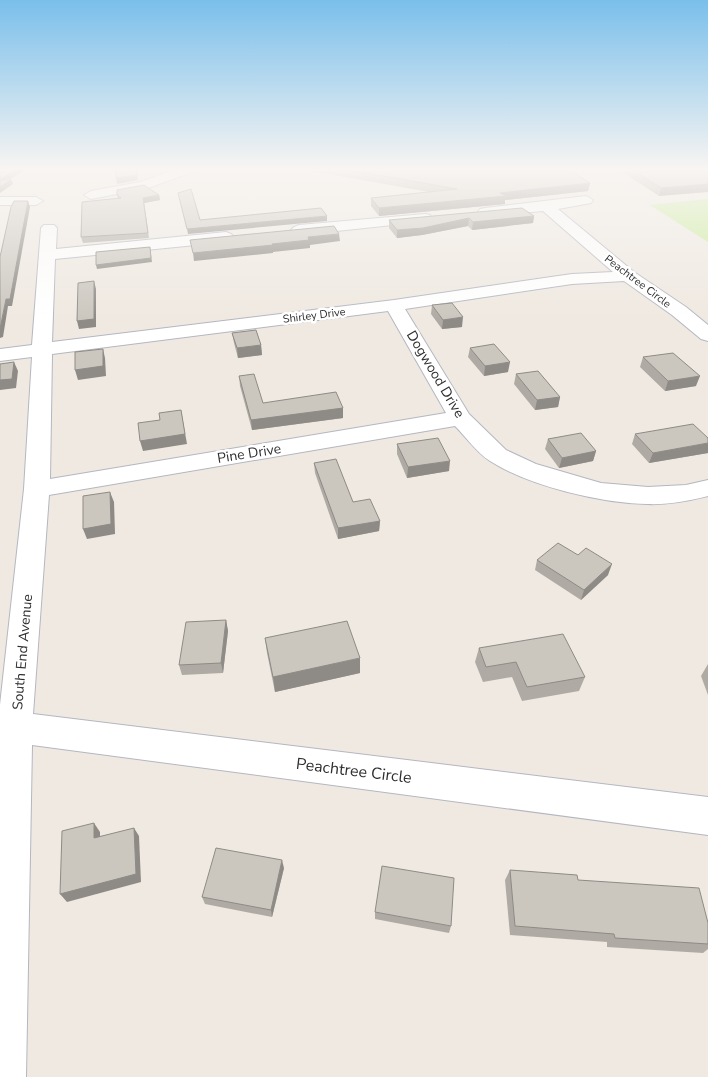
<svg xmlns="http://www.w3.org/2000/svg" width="708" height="1077" viewBox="0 0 708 1077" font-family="'Nunito Sans',sans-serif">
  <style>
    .pitch { fill: #c9ec9a }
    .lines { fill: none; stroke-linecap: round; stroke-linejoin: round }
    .minor-casing { stroke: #b4b7c1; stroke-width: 2 }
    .minor { fill: #fff; fill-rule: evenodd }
    .wall { fill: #afaba4 }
    .shaded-wall { fill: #8e8b86 }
    .building { fill: #cbc7bf; stroke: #8e8b86 }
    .labels { text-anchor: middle; stroke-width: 5; stroke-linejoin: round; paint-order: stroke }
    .far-street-label { font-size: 11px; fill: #2e2e2e; stroke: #fff }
    .street-label { font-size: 14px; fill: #2e2e2e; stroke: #fff }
    .near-street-label { font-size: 16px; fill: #2e2e2e; stroke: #fff }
  </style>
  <rect width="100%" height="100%" fill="#efe9e1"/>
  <polygon class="pitch" points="708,199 708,242 650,205"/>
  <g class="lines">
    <defs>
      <g id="minor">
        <polygon points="179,168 197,168 195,171 148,188 91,199 84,195 91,191 140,182"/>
        <path d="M586,196L593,200L591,203L558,209L634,272L686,307L708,325V341L701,339L672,315L624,281L572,284L405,309L469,414L506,450L536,464L601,483L648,487L686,485L708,480V496C688,501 668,505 647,504C601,503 529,486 490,461C477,453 466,437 455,426L49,495L33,714L708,797V835L32,745L26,1077H0V705L24,489L32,357L0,361V349L32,345L41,228L44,225H54L57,228L56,249L226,232L231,234L234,237L231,240L226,242L55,259L52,342L394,300L572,274L613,272L543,211L485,216L480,215L478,212L480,209L485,208ZM388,311L446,413L50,479L52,354Z"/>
        <polygon points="0,197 36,197 43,201 36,205 0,205"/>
        <polygon points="425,214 430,215 432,218 430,221 299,235 294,233 291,230 294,227 299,225"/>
      </g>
    </defs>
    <use href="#minor" class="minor-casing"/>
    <use href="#minor" class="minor"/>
  </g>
  <g class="wall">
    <polygon points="306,168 386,168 391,169 415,168 582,168 569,169 590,183 588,191 505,200 505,204 379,216 371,206 371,198 429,192 306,170"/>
    <polygon points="616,168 708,168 659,196"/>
    <polygon points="117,195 159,195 160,200 144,203 149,238 83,243 81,237 118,199"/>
    <polygon points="534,216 533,223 472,230 468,226 422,235 397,238 389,228 389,220"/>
    <polygon points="432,305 462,327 442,329 431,314"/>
    <polygon points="232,333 261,345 262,355 238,358 234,343"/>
    <polygon points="470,348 508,372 484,376 468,357"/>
    <polygon points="643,357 696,386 665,391 640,367"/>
    <polygon points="516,374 560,397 558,407 535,410 514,384"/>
    <polygon points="239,376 263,403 343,408 343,418 252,430 240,386"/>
    <polygon points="635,434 708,453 649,463 632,444"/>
    <polygon points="548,439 596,451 593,461 559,468 545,449"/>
    <polygon points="397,444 449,471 407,478 397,454"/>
    <polygon points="314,463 353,502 380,521 379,531 338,539 315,473"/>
    <polygon points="537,560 608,575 581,600 535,570"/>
    <polygon points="226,620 228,631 223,673 182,675 179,665"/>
    <polygon points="265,638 360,673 275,692 267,653"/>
    <polygon points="479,648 585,677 579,691 522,701 512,677 483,682 475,662"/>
    <polygon points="708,664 708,695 701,676"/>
    <polygon points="284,868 272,917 205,904 202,897"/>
    <polygon points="510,870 578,880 708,923 708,949 703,953 607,947 607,942 510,935 505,880"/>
    <polygon points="375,912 451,926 449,933 375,919"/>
  </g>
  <g class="shaded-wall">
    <polygon points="19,168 29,168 0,185 0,179"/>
    <polygon points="136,168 138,180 117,184 116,178"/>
    <polygon points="559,168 582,168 558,170"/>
    <polygon points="11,179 13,184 0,193 0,187"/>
    <polygon points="590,183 588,191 505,200 505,204 379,216 379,208 500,193"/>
    <polygon points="708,184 708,192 659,196 661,188"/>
    <polygon points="159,195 160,200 144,203 149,238 143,198"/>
    <polygon points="28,201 30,207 12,306 8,306 3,337 0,338 0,329 6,299"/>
    <polygon points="327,216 327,221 188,234 187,229"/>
    <polygon points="534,216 533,223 472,230 473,222"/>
    <polygon points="469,218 468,226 422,235 397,238 397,230"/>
    <polygon points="339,234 340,241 310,245 310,248 273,252 273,253 194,261 193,253 272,244 308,237"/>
    <polygon points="150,247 152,262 97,269 96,265"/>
    <polygon points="94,281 96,289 96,327 79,329 77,321"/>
    <polygon points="463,317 462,327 442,329 443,320"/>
    <polygon points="261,345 262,355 238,358 237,348"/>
    <polygon points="103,349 105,358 106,376 78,380 75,370"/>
    <polygon points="14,362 18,371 16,388 0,390 0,380"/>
    <polygon points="510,362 508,372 484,376 485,366"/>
    <polygon points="700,376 696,386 665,391 668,381"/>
    <polygon points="560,397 558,407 535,410 537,400"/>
    <polygon points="343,408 343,418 252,430 251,420"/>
    <polygon points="181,410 187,444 143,451 140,441"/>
    <polygon points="708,443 708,453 649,463 653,453"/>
    <polygon points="596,451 593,461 559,468 562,458"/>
    <polygon points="450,461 449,471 407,478 408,467"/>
    <polygon points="110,492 114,502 115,534 87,539 83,529"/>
    <polygon points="380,521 379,531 338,539 338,528"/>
    <polygon points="612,564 608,575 581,600 584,590"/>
    <polygon points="226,620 228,631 223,673 221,663"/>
    <polygon points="360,658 360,673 275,692 273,677"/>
    <polygon points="94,823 100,832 100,846 94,838"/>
    <polygon points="134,828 139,836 141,882 67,902 60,894"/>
    <polygon points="282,860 284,868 272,917 271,910"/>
  </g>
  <g class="building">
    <polygon points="0,168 19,168 0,179"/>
    <polygon points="115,168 136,168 137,175 116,178"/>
    <polygon points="338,168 386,168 391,169 415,168 567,168 590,183 500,193 506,196 379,208 371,198 457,189"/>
    <polygon points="629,168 708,168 708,184 661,188"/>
    <polygon points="11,179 0,187 0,181"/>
    <polygon points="144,185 159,195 143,198 148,233 81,237 82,202 121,198 117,195 117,190"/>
    <polygon points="191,189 200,220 321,208 327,216 187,229 178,193"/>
    <polygon points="14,201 28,201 10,299 6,299 0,329 0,257 11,207"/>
    <polygon points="522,208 534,216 473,222 469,218 423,228 397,230 389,220"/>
    <polygon points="334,226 339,234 308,237 309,240 272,244 273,245 193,253 190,240"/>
    <polygon points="150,247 151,258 96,265 96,252"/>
    <polygon points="94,281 94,319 77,321 78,283"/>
    <polygon points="452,303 463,317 443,320 432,305"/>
    <polygon points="256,330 261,345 237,348 232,333"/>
    <polygon points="494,344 510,362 485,366 470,348"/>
    <polygon points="103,349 103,366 75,370 75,352"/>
    <polygon points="673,353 700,376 668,381 643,357"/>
    <polygon points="14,362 12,379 0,380 0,364"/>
    <polygon points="538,371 560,397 537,400 516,374"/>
    <polygon points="254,374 263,403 336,392 343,408 251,420 239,376"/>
    <polygon points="181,410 185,434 140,441 138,423 160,420 159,413"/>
    <polygon points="693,424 708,438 708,443 653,453 635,434"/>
    <polygon points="581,433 596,451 562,458 548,439"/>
    <polygon points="438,438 450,461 408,467 397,444"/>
    <polygon points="336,459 353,502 370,499 380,521 338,528 314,463"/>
    <polygon points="110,492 111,524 83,529 83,496"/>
    <polygon points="558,543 578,555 586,548 612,564 584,590 537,560"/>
    <polygon points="226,620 221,663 179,665 186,622"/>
    <polygon points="347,621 360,658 273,677 265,638"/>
    <polygon points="563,634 585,677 527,687 516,662 486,667 479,648"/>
    <polygon points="94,823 94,838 134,828 136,874 60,894 62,831"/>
    <polygon points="216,848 282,860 271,910 202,897"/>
    <polygon points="382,866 454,878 451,926 375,912"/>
    <polygon points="510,870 577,875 578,880 699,888 708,923 708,944 615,938 614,934 515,926"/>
  </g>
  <linearGradient id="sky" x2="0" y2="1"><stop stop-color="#7abfeb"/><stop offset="0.53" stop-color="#f8f5f2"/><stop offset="1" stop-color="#f8f5f2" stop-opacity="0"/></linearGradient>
  <rect width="708" height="319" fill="url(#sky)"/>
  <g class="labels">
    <g class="far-street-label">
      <text transform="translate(638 281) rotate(37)" y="4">Peachtree Circle</text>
      <text transform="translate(314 315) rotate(-7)" y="4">Shirley Drive</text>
    </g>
    <g class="street-label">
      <text transform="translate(436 374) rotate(59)" y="5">Dogwood Drive</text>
      <text transform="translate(249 453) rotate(-9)" y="5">Pine Drive</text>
      <text transform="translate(22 652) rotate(-85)" y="5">South End Avenue</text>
    </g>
    <g class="near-street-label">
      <text transform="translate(354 770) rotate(7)" y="6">Peachtree Circle</text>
    </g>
  </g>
</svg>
